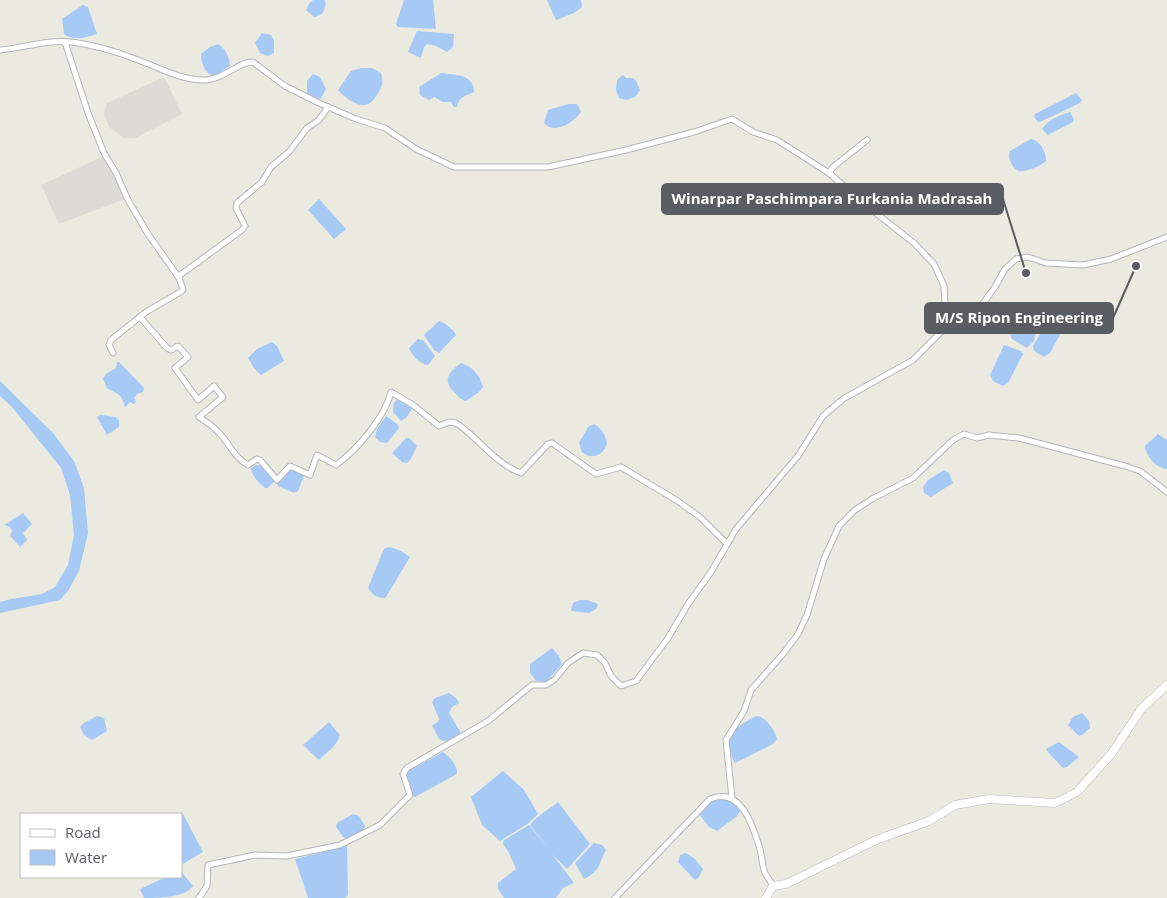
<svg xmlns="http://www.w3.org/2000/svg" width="1167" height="898" viewBox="0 0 1167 898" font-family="'Open Sans',sans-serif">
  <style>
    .industrial { fill: #dddbd5 }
    .water { fill: #a6c9f6 }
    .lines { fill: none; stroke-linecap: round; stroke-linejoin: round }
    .street-casing { stroke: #b3b6ba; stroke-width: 7 }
    .secondary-casing { stroke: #b5b7bc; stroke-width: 9 }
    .street { stroke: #fff; stroke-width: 5 }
    .secondary { stroke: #fff; stroke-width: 8 }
    .leader { fill: none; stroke: #595c60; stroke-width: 2 }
    .callout-dot { fill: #595c60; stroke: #fff; stroke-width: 2 }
    .callout { fill: #595c60; stroke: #595c60; stroke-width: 2 }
    .callout-label { font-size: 15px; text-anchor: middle; font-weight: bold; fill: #fff }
  </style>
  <rect width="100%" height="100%" fill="#ebeae1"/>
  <g class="industrial">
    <polygon points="164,77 182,114 135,138 124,138 109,127 104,114 107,103"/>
    <polygon points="104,156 117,177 125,199 59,224 41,185"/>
  </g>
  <g class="water">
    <path d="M313,0H325C327,8 322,17 314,17L306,10L309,4Z"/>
    <polygon points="404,0 433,0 436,29 398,27 396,24"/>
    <polygon points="547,0 581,0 582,7 574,13 556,20"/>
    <path d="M83,5L88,7L97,34C86,37 75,42 64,34L62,19Z"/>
    <polygon points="417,31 454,34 453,47 447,52 436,46 427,44 424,47 421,58 408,52"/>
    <polygon points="262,33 271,35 274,40 274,53 268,56 260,53 255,43"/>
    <path d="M218,44C225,48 230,57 230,66L217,75L212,76C204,71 201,63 201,54L210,47Z"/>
    <path d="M361,68H372L381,73C382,77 383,81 382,85C380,91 372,105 365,105C356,106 344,97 338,90L351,71Z"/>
    <path d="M441,73C455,75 474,74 474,92C466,96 459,96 457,107H454L451,102H443L434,97L429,100L420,95L419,87Z"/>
    <polygon points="313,74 320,77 326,89 321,98 318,99 307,93 307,81"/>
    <polygon points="623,75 626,78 633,78 636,81 640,90 635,97 626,100 619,98 616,90 617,80"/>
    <polygon points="1076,93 1082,100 1080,103 1040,122 1038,122 1034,117 1035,114"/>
    <path d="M569,104H577L581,112C573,123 554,135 544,123L548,110Z"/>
    <path d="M1070,112L1074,119L1073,122L1048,135L1042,129C1047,120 1061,115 1070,112Z"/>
    <path d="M1031,139C1040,141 1046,151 1046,161C1039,167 1027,172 1018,171C1012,167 1007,158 1010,151Z"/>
    <polygon points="319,199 346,229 334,239 308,210"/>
    <path d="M439,321C444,322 454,330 456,335L439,353L434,350L424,335Z"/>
    <polygon points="1019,321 1028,325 1035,332 1034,341 1027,348 1012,339 1010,334"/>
    <polygon points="1046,324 1062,331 1050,353 1044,357 1034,351 1033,346"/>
    <path d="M418,339L423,340L435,356L428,365C420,365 412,355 409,348Z"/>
    <polygon points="272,342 277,346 284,361 261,375 254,368 248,358 257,349"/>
    <polygon points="1004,345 1021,351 1023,354 1008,383 1003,386 993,381 990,375"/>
    <path d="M117,362H119L144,388L143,392L137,394L134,398L136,402L134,404L130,402L125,407C121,392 118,395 107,388L103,379L106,374L116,368Z"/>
    <path d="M461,363C472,366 480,375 483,387L479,392L466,401C461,400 458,396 454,392C442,380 449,372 461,363Z"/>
    <polygon points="0,381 53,433 74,461 84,488 88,533 79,571 68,591 60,600 0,613 0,602 11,599 42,594 55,587 68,565 74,535 70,495 61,468 12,407 0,396"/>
    <polygon points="397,400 407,403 412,409 406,418 401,421 393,412 394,403"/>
    <polygon points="100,415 116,417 119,421 119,427 107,435 97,417"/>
    <polygon points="386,416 397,424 399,428 387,443 380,442 375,437 377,429"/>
    <path d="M594,424C602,429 606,435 607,444C603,456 591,460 582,452L579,443L588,427Z"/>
    <path d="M1158,434L1167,440V469C1156,468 1146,456 1145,446Z"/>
    <path d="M406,438H409L417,446C414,451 412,460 407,463L402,462L392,453Z"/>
    <path d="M258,465L265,469L274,481L268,488H265C260,484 252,476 251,469L253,466Z"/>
    <polygon points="290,468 304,476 298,491 294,493 278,486 277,483"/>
    <polygon points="944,470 949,473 953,483 931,497 924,493 923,487 928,480"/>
    <polygon points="23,513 32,524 23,533 27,540 20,547 10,536 12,531 10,527 4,525"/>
    <path d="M390,547L401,551L410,557L386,597L385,598C378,598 372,595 368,588L383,551L385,548Z"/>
    <polygon points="580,600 587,600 596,603 598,605 596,609 589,613 571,611 573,603"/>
    <polygon points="552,648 559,656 562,664 547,681 544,682 536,681 530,673 530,664"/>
    <path d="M449,693L456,698L459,703L452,707L449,713L461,733C454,740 448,744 439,739L432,725L438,722L439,719L432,702L435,698Z"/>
    <polygon points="1082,713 1089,721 1090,728 1082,735 1079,736 1068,725 1073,717"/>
    <polygon points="97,716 104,718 107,731 92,740 84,735 80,727 84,723"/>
    <path d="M756,716C765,716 775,730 777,739L773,744L735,763C732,759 732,756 730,752C725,733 741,724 756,716Z"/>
    <path d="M329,722L340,735C337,746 327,752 319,760L303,745Z"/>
    <polygon points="1059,742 1079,757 1067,767 1063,768 1047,751 1046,749"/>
    <path d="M443,752C449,756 458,766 457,774L415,797L413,796C407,789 406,781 407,772Z"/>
    <polygon points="503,771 524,790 538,814 529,823 500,841 482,825 471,797"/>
    <polygon points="716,798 731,799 741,810 736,817 717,831 709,827 699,814 709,802"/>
    <path d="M558,802L590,844L567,869L552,854L574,883L563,888L556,898H504L498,889V883L516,869L509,853L503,844L504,840L529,825L549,849L530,825C538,815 548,810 558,802Z"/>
    <polygon points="182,812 203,852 181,865 181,814 178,814"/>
    <polygon points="353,814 359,816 365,826 363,830 346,839 343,837 336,827 337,823"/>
    <path d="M594,843L602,845L606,850C598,864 601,871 584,879L575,863Z"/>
    <polygon points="347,846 348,895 345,898 308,898 295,859"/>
    <polygon points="686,853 695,859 703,869 699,877 695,880 678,862 680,855"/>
    <path d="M181,871L193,886C184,898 159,898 144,898L140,889L166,877H181Z"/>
  </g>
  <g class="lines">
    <defs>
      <g id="street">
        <polyline points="65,42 88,113 104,153 116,173 128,200 148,234 179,278"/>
        <path d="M0,50C24,48 47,39 72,42C94,45 118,52 138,60C160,68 180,80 204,80C223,80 240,61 253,62L285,86L319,103L356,119L385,128L416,149L454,167H548L626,150L694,132L732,119L753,132L777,140L829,173L868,207L914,243L934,264L944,286L945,303L942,314L948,325L962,324L981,306L995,287L1005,269L1016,259L1028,257L1046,263L1083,265L1111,259L1167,237"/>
        <polyline points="829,173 833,167 867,140"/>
        <path d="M140,317L167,348L171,350L178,346L188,357L175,368L198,400L214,386L223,397L199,417C207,422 215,428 221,435C230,445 235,458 248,465L257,459L260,460L277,480L290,466L310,475L317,455L336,465C357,450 385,417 391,392L413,405L439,426L449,422L456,423C479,438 494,463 521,473L548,444L552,443L596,474L621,467L676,500L700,517L727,544"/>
        <polyline points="113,353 109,345 111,340 146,312 182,291 183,289 179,278 180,275 242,230 245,226 236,208 237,203 262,182 271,167 289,152 307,128 319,120 328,107"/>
        <polyline points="732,798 726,740 744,711 751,690 783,654 798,634 807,615 824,559 839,526 855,510 872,499 913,478 953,440 964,434 977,438 989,435 1019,438 1125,466 1140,471 1167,492"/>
        <polyline points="199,898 207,886 208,865 255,855 287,856 340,845 380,825 410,795 403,774 407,768 488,721 532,685 546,685 554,680 568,663 583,653 597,655 605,663 611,676 621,686 636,681 668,638 688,604 711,572 736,529 798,456 823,416 843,399 913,360 948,325"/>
        <path d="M615,898L710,799C741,786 753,826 760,849C762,857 762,865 765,873C767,877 771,882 773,886"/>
      </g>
      <polyline id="secondary" points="766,898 773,886 786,884 876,840 929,821 955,805 989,799 1055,803 1077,792 1112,753 1142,708 1167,685"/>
    </defs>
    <use href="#street" class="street-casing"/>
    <use href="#secondary" class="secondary-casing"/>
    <use href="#street" class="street"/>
    <use href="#secondary" class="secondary"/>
  </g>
  <path class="leader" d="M1026 273L1003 199M1136 266L1113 318"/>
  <g class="callout-dot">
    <circle cx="1026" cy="273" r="5"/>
    <circle cx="1136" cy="266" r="5"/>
  </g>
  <g class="callout">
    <rect x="662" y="184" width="341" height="30" rx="5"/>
    <rect x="925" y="303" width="188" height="30" rx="5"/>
  </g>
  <g class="callout-label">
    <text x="832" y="204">Winarpar Paschimpara Furkania Madrasah</text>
    <text x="1019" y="323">M/S Ripon Engineering</text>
  </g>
  <rect x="20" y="813" width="162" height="65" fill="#ffffff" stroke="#bdbebf"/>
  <rect x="30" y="829" width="25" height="8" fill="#ffffff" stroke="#bdbebf"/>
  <text x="65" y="838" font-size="15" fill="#595c60">Road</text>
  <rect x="30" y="850" width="25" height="15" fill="#a6c9f6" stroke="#bdbebf"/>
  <text x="65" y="863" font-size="15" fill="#595c60">Water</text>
</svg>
